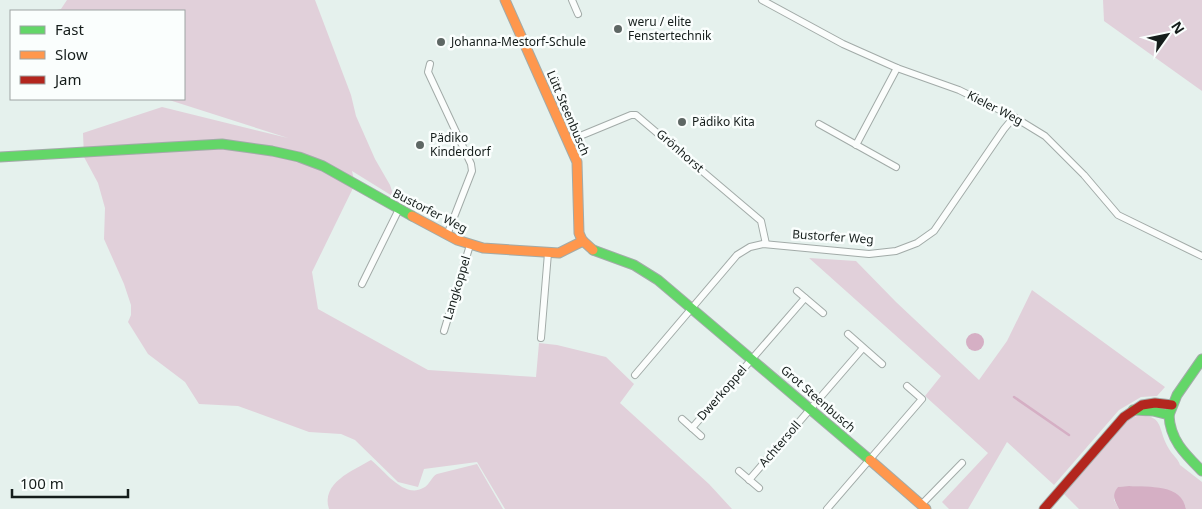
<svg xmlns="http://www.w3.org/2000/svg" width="1202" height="509" viewBox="0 0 1202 509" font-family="'Noto Sans',sans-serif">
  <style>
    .green { fill: #e1d0da }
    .water { fill: #d5afc4 }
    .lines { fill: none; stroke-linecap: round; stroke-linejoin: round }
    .stream { stroke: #d5afc4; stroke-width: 2.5 }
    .street-casing { stroke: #a2aba8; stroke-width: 8 }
    .fast-casing { stroke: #a2aba8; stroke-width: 11 }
    .slow-casing { stroke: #a2aba8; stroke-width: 11 }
    .jam-casing { stroke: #a2aba8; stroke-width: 11 }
    .street { stroke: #fbfdfc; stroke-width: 6 }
    .fast { stroke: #63d668; stroke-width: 9 }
    .slow { stroke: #ff974d; stroke-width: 9 }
    .jam { stroke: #b3261e; stroke-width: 9 }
    .poi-dot { fill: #5e6764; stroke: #fafefd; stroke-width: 2 }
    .labels { text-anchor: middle; stroke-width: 5; stroke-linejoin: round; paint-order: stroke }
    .poi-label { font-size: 12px; fill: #151d1b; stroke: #fafefd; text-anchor: start }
    .street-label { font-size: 12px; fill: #151d1b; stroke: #fafefd }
  </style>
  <rect width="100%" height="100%" fill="#e5f1ed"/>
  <g class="green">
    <polygon points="67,0 315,0 351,95 356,116 375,159 390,185 394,197 352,171 355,184 312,272 318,309 428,370 536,377 539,343 557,345 606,357 634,384 620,403 709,484 732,509 505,509 477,462 424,469 418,487 398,482 355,440 341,434 309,432 238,406 199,404 185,382 148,354 128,322 131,315 131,305 124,284 104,239 105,208 98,183 84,157 83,133 162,107 288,138 166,99 184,99 184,11 52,11 61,9"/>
    <polygon points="1103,0 1202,0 1202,91 1104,21"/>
    <polygon points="809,258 856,261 896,302 979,380 1007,341 1032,290 1165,387 1157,396 1141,397 1119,410 1054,485 1007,442 968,509 949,509 942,502 988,453 925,396 941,376"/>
    <path d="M1137,416C1165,414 1157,430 1169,449C1172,455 1178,458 1180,465L1202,482V509H1186C1182,484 1138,486 1118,487L1114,500L1119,509H1079L1064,494L1126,420Z"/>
    <path d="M371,460C384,470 404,499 423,488C430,485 431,477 437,474L477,464L503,509H329C321,483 352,471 371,460Z"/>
  </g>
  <g class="water">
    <circle cx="975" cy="342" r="9"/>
    <path d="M1129,486C1149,487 1182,484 1186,509H1119C1115,501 1111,495 1118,487Z"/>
  </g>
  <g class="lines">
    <polyline class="stream" points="1014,397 1069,435"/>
    <defs>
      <g id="street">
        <polyline points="572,0 578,14"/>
        <polyline points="762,0 843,44 897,68 959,90 1014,117 1045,136 1084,175 1118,215 1202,256"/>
        <polyline points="430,64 428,72 471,164 472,171 447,235"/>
        <polyline points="819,124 896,167"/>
        <polyline points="568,141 631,115 636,115 761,221 766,244"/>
        <polyline points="856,145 897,68"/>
        <polyline points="362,284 399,209"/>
        <polyline points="797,291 823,313"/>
        <polyline points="444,331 470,245"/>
        <polyline points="848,334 882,364"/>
        <polyline points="541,338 548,253"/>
        <polyline points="635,375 737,255 750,247 763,244 869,254 896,251 917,243 934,231 1004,129 1014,117"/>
        <polyline points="682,419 701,436"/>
        <polyline points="692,428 805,298"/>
        <polyline points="739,471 759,488"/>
        <polyline points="749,480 863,348"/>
        <polyline points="921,505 962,463"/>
        <polyline points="827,509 922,399 907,386"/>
      </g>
      <g id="fast">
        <polyline points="0,157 222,144 272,151 299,157 323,166 412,216"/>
        <polyline points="593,250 634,265 658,280 870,460"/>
        <polyline points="1133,410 1153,411 1169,415 1177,395 1202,359"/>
        <path d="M1169,415C1170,440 1185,454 1202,471"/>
      </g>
      <g id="slow">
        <polyline points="505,0 577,162 579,233 582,240 593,250"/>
        <polyline points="412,216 457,240 483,248 559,253 583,241"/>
        <polyline points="870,460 926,509"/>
      </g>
      <polyline id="jam" points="1044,509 1124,417 1142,405 1155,403 1172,405"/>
    </defs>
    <use href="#street" class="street-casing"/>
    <use href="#fast" class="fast-casing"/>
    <use href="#slow" class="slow-casing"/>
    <use href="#jam" class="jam-casing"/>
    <use href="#street" class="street"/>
    <use href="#fast" class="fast"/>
    <use href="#slow" class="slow"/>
    <use href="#jam" class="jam"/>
  </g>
  <g class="poi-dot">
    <circle cx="618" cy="29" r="5"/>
    <circle cx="441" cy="42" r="5"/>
    <circle cx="682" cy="122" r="5"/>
    <circle cx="420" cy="145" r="5"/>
  </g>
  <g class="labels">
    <g class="poi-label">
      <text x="628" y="26">weru / elite<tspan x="628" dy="14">Fenstertechnik</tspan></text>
      <text x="451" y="46">Johanna-Mestorf-Schule</text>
      <text x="692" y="126">Pädiko Kita</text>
      <text x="430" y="142">Pädiko<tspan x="430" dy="14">Kinderdorf</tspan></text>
    </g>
    <g class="street-label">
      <text transform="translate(995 108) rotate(27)" y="4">Kieler Weg</text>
      <text transform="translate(568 113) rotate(67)" y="4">Lütt Steenbusch</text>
      <text transform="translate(680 151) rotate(41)" y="4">Grönhorst</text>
      <text transform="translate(430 211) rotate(27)" y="4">Bustorfer Weg</text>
      <text transform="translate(833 237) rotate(4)" y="4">Bustorfer Weg</text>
      <text transform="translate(457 288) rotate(-73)" y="4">Langkoppel</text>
      <text transform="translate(722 393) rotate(-49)" y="4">Dwerkoppel</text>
      <text transform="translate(818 399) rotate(41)" y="4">Grot Steenbusch</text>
      <text transform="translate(780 444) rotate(-49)" y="4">Achtersoll</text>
    </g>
  </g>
  <rect x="10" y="10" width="175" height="90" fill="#fafefd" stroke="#9ea4a3"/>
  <rect x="20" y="26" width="25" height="8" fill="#63d668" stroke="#9ea4a3"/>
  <text x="55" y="35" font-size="15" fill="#151d1b">Fast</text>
  <rect x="20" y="51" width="25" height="8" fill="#ff974d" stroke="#9ea4a3"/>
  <text x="55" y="60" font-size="15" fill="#151d1b">Slow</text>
  <rect x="20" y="76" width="25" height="8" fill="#b3261e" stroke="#9ea4a3"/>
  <text x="55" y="85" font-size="15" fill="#151d1b">Jam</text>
  <g transform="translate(1167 35) rotate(57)" stroke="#fafefd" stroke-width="4" paint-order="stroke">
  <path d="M0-4L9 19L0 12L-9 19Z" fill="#151d1b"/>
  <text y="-8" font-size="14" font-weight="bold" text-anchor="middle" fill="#151d1b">N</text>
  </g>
  <path d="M12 489v8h116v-8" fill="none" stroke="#151d1b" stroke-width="2.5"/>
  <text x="20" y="489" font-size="15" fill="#151d1b" stroke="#fafefd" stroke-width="4" paint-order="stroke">100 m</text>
</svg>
